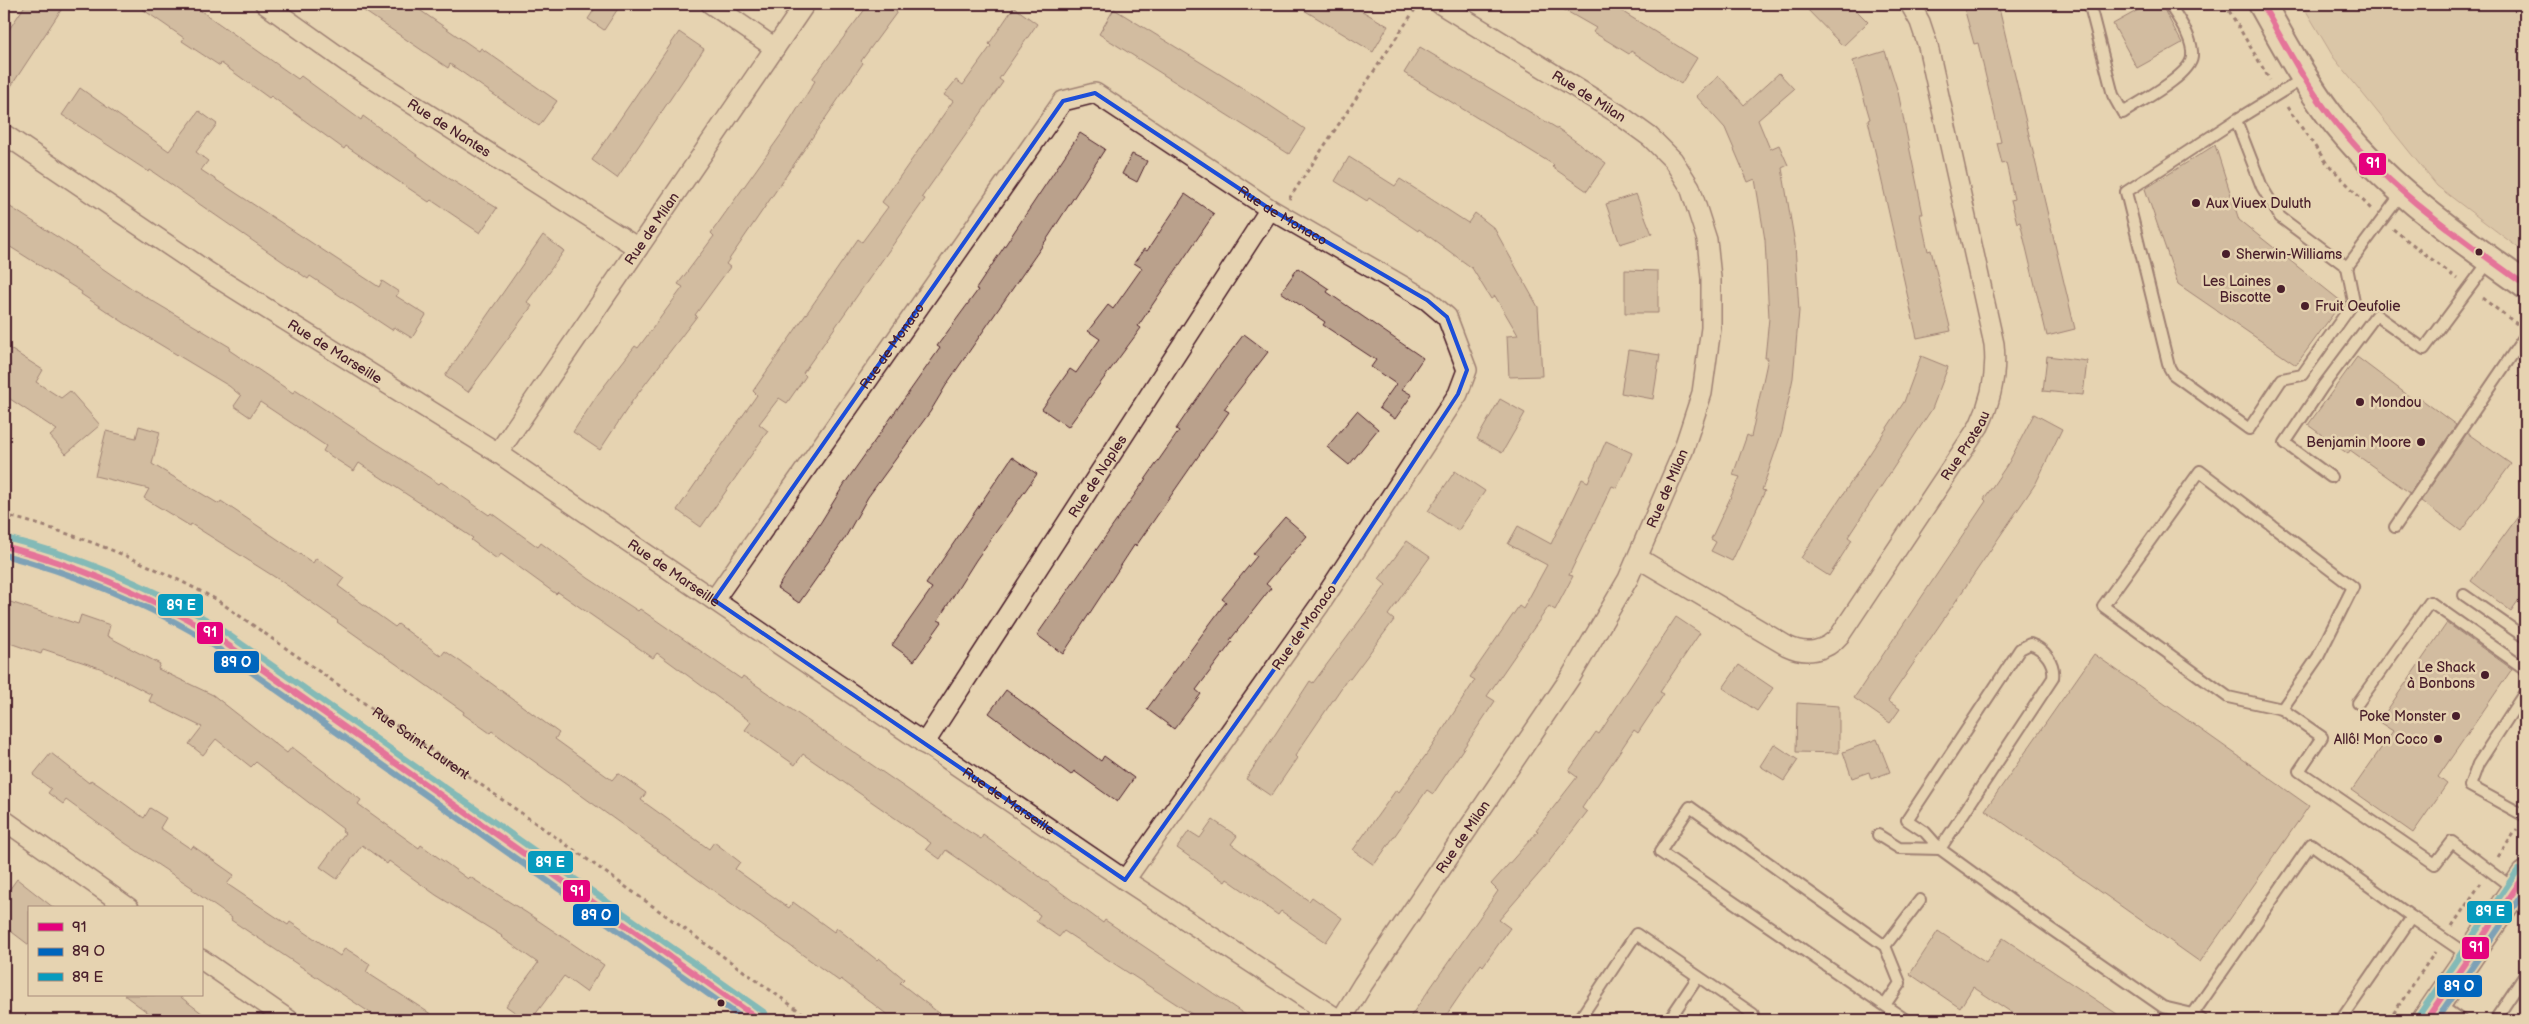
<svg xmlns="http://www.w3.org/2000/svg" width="2529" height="1024" viewBox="0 0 2529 1024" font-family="'Balsamiq Sans',sans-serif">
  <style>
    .green { fill: #cdb59b; stroke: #8c6a63 }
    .building { fill: #baa18c; stroke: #4a1f2b }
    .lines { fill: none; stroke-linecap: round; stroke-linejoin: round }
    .lane-casing { stroke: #4a1f2b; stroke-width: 14 }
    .street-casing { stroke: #4a1f2b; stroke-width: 22 }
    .secondary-casing { stroke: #4a1f2b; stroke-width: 30 }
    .path { stroke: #4a1f2b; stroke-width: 3; stroke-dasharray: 4 4; stroke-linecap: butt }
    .lane { stroke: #e6d3b1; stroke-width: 10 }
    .street { stroke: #e6d3b1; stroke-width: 19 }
    .secondary { stroke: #e6d3b1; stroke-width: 26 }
    .bus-1-casing { stroke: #e6d3b1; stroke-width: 10 }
    .bus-2-casing { stroke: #e6d3b1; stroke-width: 10 }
    .bus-3-casing { stroke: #e6d3b1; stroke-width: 10 }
    .bus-1 { stroke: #e5007d; stroke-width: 6 }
    .bus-2 { stroke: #0065bd; stroke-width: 6 }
    .bus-3 { stroke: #079bbe; stroke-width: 6 }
    .marked { fill: none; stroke: #1d4ed8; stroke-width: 4; stroke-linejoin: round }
    .poi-dot { fill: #4a1f2b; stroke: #e6d3b1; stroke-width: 2 }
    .labels { text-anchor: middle; stroke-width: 5; stroke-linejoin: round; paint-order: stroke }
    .street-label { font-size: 14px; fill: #4a1f2b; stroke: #e6d3b1 }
    .poi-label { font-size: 14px; fill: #4a1f2b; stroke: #e6d3b1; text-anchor: end }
    .line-badge { stroke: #e6d3b1; stroke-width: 2 }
    .badge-label { font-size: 14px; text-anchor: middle; font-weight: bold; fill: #fff }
  </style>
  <rect width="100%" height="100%" fill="#e6d3b1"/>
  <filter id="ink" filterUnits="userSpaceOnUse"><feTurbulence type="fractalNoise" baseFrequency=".02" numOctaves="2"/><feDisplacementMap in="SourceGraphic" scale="10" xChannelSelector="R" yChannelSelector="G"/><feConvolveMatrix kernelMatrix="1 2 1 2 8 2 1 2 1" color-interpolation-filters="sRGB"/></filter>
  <g filter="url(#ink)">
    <polygon class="green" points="2302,4 2525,4 2525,253 2437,186 2334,58"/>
    <g class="building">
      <polygon points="26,4 65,4 4,97 4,37"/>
      <polygon points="135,4 191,4 298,79 301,76 361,120 363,116 450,179 497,208 480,233 431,200 429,202 346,146 344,149 271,96 269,98 221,63 220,66 182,41 184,38"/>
      <polygon points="354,4 411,4 479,51 481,48 557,101 539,126 450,64 448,68"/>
      <polygon points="598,4 621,4 604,30 588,19"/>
      <polygon points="869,4 887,4 897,12 861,61 863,63 726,264 730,267 695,315 697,316 633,400 600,450 573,432 598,394 635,346 638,348 683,287 678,284 714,236 711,233 783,132 815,81 812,79"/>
      <polygon points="1294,4 1350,4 1388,26 1373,52"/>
      <polygon points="1554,4 1610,4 1697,58 1681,84 1631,51 1629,54 1593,32 1596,28"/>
      <polygon points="1802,4 1850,4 1868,22 1843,46"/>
      <polygon points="1963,4 1998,4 2075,329 2047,336 2020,222 2017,223 2011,200 2014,199 2006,163 2002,164 1997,143 2001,142 1978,43 1974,44"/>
      <polygon points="2149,4 2161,4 2182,43 2137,68 2113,24"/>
      <polygon points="1014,7 1037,24 999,79 1003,82 922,197 925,199 803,373 806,376 787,403 779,398 759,424 768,431 701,527 677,510 757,395 753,391 858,239 862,242 888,207 882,202 953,101 944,95 956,80 963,85 991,46 989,44"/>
      <polygon points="1114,9 1257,97 1305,129 1289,154 1099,34"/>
      <polygon points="679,32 704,49 617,178 592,160"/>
      <polygon points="1420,47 1560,130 1606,163 1587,191 1552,167 1554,165 1404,73"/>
      <polygon points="1885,51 1898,92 1923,214 1920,214 1928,251 1931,250 1951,331 1917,338 1868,120 1870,119 1853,61"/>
      <polygon points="1779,73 1794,89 1758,120 1770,149 1779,145 1788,165 1782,168 1795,244 1799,311 1793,378 1782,432 1762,490 1765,491 1732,561 1711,551 1716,542 1711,539 1740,477 1733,475 1747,435 1751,437 1768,358 1765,358 1769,318 1765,240 1755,179 1748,182 1725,128 1696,96 1719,76 1744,105"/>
      <polygon points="80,88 169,151 199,111 217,124 196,152 208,161 201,170 379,287 382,281 399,292 396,296 426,315 412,338 394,327 392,330 310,276 308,279 150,170 149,172 62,115"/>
      <polygon points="1080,133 1105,149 1049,236 948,382 930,412 868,497 845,538 799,603 777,588 821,522 845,483 940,348 937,346 978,290 976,289"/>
      <polygon points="2215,145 2239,220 2342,302 2296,365 2178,284 2145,189"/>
      <polygon points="1132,154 1147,161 1137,182 1122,174"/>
      <polygon points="1349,157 1395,186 1400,179 1468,223 1475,213 1494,228 1538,307 1542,376 1509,377 1507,336 1518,335 1495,296 1491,299 1472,268 1419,229 1418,231 1369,198 1367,201 1335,181"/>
      <polygon points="1185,194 1214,214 1138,326 1141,328 1068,427 1042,409 1070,369 1076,373 1100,339 1088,331 1108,305 1113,309 1142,268 1134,263 1144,249 1147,251"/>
      <polygon points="1636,194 1652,234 1620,244 1606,204"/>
      <polygon points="4,203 81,252 80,253 134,290 230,347 229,350 293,393 295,390 439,484 441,482 489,515 491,513 538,547 541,543 588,578 638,611 640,609 741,679 743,676 968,831 981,839 983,835 1103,923 1105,920 1253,1020 1201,1020 1064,931 1059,937 1036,921 1040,915 946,850 940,859 926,849 931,843 803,754 795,765 745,730 751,722 657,653 653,658 558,592 556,594 501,554 497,559 471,540 473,538 359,463 354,471 323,451 326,446 260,402 250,417 234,406 241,396 229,386 126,324 81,294 82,292 4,243"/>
      <polygon points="543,235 564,251 527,302 532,306 468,392 445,376"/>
      <polygon points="1298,268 1329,289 1327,292 1423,358 1402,389 1412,395 1395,419 1379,408 1396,384 1371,367 1376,360 1323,325 1325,322 1281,292"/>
      <polygon points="1625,270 1658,271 1658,313 1625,313"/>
      <polygon points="1244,334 1268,352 1224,409 1229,412 1136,546 1135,544 1063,654 1037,635 1179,431 1176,429 1216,371"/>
      <polygon points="4,345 43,370 36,382 61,398 70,391 100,425 66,454 50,436 57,430 4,395"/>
      <polygon points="1628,350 1660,355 1653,399 1621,393"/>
      <polygon points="1921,356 1948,367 1932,409 1848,537 1852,540 1829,576 1801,558 1904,402"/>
      <polygon points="2047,356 2087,361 2083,395 2043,391"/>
      <polygon points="2357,357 2414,400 2417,396 2456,425 2410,493 2350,450 2348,454 2308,425"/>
      <polygon points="1500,399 1525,413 1502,453 1477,439"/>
      <polygon points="1357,411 1378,429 1349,465 1327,447"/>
      <polygon points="2034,414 2062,429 2036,483 1888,701 1900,709 1890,723 1854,698 1986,501 1984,499 2009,462"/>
      <polygon points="139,426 160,432 152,464 219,504 221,501 313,563 316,558 344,578 338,586 395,627 398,624 441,656 445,651 480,675 559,733 555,739 612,780 618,773 646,793 641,800 709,849 714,842 740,862 735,869 789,908 793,902 834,932 837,928 877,960 879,958 904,979 900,983 948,1020 894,1020 841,979 839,981 492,731 490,733 463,714 464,712 337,622 338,621 281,581 191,524 190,526 144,498 149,489 95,476 106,431 136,438"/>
      <polygon points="2467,433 2511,464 2461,531 2421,501"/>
      <polygon points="1606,441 1632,453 1617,488 1612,486 1569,575 1573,576 1555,610 1549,606 1487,696 1495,701 1433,794 1427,790 1374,865 1353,850 1396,790 1399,792 1431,748 1475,680 1470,677 1519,606 1523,609 1547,565 1508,544 1518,526 1551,544 1582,479 1588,482"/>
      <polygon points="1012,457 1037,474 976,560 938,620 942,622 914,661 892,645 932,588 926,584"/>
      <polygon points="1455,471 1485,491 1458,531 1428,511"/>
      <polygon points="2525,507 2525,591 2511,611 2471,581"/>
      <polygon points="1285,517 1307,536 1266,584 1271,588 1230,640 1232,642 1196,690 1201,694 1174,729 1147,709 1226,602 1222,599 1257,556 1253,554"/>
      <polygon points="1407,541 1430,557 1388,615 1394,620 1350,679 1348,678 1295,756 1297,758 1271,796 1246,779 1310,681 1313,683 1386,585 1379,579"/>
      <polygon points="4,600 78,624 81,615 110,625 107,636 160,664 158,669 213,695 287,753 292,747 361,800 358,804 419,848 421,845 468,879 470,877 527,913 604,965 586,992 564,976 531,1020 526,1020 506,1006 538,963 501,937 502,936 436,895 389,861 387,864 362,845 337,879 320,867 345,833 342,831 343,829 256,762 251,767 216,739 203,755 189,744 202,727 149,701 152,695 100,668 43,649 41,654 4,641"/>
      <polygon points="1676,617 1700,633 1660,692 1664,694 1638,733 1634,730 1582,808 1587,812 1544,868 1499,920 1510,928 1483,966 1481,964 1443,1020 1408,1020 1498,891 1491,884 1538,831 1536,830 1577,777 1569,771 1596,732 1599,734"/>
      <polygon points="2447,623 2512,669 2438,777 2447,784 2413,833 2352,790 2393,731 2379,722"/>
      <polygon points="2094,654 2309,806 2200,962 1985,810"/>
      <polygon points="1739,665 1773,688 1757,711 1723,688"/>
      <polygon points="1006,690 1101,761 1104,756 1134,778 1117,802 1074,771 1071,775 989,713"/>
      <polygon points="1797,703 1839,706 1839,753 1796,752"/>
      <polygon points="1877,739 1890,772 1871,779 1869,772 1852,778 1843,752"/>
      <polygon points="1774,744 1798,760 1784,781 1760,766"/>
      <polygon points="51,753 89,783 91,780 100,786 144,818 150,808 166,818 160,828 191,849 193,846 234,875 227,884 288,925 290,922 340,956 345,948 370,964 366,972 440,1020 381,1020 231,920 232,918 192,890 193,888 125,843 66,800 63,804 48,793 51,789 33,775"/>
      <polygon points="1213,820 1237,836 1231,844 1309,901 1312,897 1342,918 1326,942 1281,911 1278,915 1227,879 1225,882 1177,848 1189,831 1200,838"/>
      <polygon points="17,879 54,908 29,908 29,945 4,926 4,897"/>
      <polygon points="1938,931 1986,963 2003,938 2126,1020 2023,1020 1973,987 1960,1008 1910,974"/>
      <polygon points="124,995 178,995 211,1020 158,1020"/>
    </g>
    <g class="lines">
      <defs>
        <g id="lane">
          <path d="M2093,4L2090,6L2113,95L2123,113C2139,102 2190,76 2192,57C2194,39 2178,18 2169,4"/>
          <polyline points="2304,78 2236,120 2262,187 2280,217 2347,267 2402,193"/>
          <polyline points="2236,120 2126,192 2169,367 2173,374 2249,429 2282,379 2302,375 2354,302 2347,267"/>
          <polygon points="2200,471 2353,587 2318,657 2282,709 2228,697 2103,606"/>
          <polyline points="2331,477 2285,443 2323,386 2376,315 2424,349 2490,260"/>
          <polyline points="2395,527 2525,336"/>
          <polyline points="2464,595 2523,636 2525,632"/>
          <polyline points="2525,692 2478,764 2470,786 2525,816"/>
          <polyline points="2358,703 2430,602 2525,669"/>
          <polyline points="2282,709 2322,737 2299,771 2435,864 2452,842 2514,889"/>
          <polyline points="1878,835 1899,848 1940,849"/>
          <path d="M1940,849L2053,678C2055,663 2045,649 2030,644L2020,649L1907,820L1925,832L1940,849L2035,918L2163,1007L2193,1014"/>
          <polyline points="1885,946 1920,900"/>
          <polyline points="2438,1004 2461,1020"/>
          <polyline points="1885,1005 1900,983 1885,946 1690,807 1660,852 1906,1020"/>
          <polyline points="1579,1020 1636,934 1753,1014 1749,1020"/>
          <polyline points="1669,1020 1698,977"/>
          <polyline points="2202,1020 2193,1014 2311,844 2412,917"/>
          <polyline points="2341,1020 2412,917 2469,956"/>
          <polyline points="2495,1020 2525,975"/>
        </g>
        <g id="street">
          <path id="s2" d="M265,4L348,63L638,248"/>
          <polyline points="711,4 775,48"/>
          <path id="s3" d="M4,134L208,272L498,453L1125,880L1339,1020"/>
          <path id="s4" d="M498,453L805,4"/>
          <path d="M4,546C75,563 143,591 205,629L760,1020"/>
          <path id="s5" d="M1638,558L1787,646C1806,655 1826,652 1840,635L1979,426C1992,399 1997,373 1994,344L1928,46L1920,22L1910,4"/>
          <path id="s6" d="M714,600L1063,101L1095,93L1270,209L1427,300L1447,317L1467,370L1458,394L1319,606L1125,880"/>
          <path id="s7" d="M924,744L1270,209"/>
          <polyline points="4,820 129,908"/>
          <polyline points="201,959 289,1020"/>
          <path id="s8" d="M1341,1020L1363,984L1570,678L1628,579L1683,451L1702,393L1711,328V278L1707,240L1690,187L1673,160L1650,137L1617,113L1440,4"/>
        </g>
        <g id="secondary">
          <path d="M2262,4C2283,41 2303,79 2329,114C2383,185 2454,234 2525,285"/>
          <polyline points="2426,1020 2525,875"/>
        </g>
      </defs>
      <use href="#lane" class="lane-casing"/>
      <use href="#street" class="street-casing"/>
      <use href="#secondary" class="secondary-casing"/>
      <g class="path">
        <polyline points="2225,4 2270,80"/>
        <polyline points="2287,107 2326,162 2372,210"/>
        <polyline points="1289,199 1416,8"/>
        <polyline points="2393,229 2457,279"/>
        <polyline points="2482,298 2517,324"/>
        <path id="s1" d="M4,515C79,534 149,563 217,600L584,857L812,1020"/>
        <polyline points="2498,857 2517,829"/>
        <polyline points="2452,926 2481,883"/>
        <polyline points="2389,1020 2435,952"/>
      </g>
      <use href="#lane" class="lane"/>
      <use href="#street" class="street"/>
      <use href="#secondary" class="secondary"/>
      <defs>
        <g id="bus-1">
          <path d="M2262,4C2283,41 2303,80 2329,114C2382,184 2454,234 2525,285"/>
          <path d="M4,546C75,565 141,592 205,629L760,1020"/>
          <polyline points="2426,1020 2525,875"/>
        </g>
        <g id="bus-2">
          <path d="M4,555C73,573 138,600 200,636L745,1020"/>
          <polyline points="2436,1020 2525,890"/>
        </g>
        <g id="bus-3">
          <path d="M6,538C78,556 145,584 209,621L765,1013"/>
          <polyline points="2419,1015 2518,870"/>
        </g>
      </defs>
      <use href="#bus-1" class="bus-1-casing"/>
      <use href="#bus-2" class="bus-2-casing"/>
      <use href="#bus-3" class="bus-3-casing"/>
      <use href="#bus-1" class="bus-1"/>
      <use href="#bus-2" class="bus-2"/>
      <use href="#bus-3" class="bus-3"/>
    </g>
  </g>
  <path d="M0 0H2529V1024H0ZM1095,93L1270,209L1427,300L1447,317L1467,370L1458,394L1319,606L1125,880L714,600L1063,101Z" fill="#e6d3b1" fill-opacity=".55" fill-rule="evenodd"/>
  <path class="marked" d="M1095,93L1270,209L1427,300L1447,317L1467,370L1458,394L1319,606L1125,880L714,600L1063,101Z"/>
  <g class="poi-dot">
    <circle cx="2196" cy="203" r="5"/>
    <circle cx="2479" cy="252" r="4.5"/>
    <circle cx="2226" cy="254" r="5"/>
    <circle cx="2281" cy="289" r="5"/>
    <circle cx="2305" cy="306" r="5"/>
    <circle cx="2360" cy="402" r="5"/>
    <circle cx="2421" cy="442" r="5"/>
    <circle cx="2485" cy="675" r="5"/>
    <circle cx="2456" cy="716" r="5"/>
    <circle cx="2438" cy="739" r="5"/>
    <circle cx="721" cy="1003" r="4.5"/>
  </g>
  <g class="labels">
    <g class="street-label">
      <text transform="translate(1589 96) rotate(32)" y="5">Rue de Milan</text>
      <text dy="5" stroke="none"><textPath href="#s2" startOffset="222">Rue de Nantes</textPath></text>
      <text dy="5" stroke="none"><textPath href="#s6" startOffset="866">Rue de Monaco</textPath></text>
      <text dy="5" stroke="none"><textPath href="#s4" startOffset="272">Rue de Milan</textPath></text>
      <text dy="5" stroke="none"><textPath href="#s6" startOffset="310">Rue de Monaco</textPath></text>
      <text dy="5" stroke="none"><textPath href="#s3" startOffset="396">Rue de Marseille</textPath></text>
      <text dy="5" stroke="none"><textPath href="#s5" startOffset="459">Rue Proteau</textPath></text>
      <text dy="5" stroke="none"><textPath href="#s7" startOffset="319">Rue de Naples</textPath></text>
      <text dy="5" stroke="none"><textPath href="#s8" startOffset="625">Rue de Milan</textPath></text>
      <text dy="5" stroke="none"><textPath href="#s3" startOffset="801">Rue de Marseille</textPath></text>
      <text transform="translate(1304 627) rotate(-55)" y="5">Rue de Monaco</text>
      <text dy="5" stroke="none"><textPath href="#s1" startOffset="479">Rue Saint-Laurent</textPath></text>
      <text dy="5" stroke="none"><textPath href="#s3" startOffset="1206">Rue de Marseille</textPath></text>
      <text dy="5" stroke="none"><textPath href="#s8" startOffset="220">Rue de Milan</textPath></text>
    </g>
    <g class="poi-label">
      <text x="2206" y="208" text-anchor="start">Aux Viuex Duluth</text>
      <text x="2236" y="259" text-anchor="start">Sherwin-Williams</text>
      <text x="2271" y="286">Les Laines<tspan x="2271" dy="16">Biscotte</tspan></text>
      <text x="2315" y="311" text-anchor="start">Fruit Oeufolie</text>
      <text x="2370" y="407" text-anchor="start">Mondou</text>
      <text x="2411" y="447">Benjamin Moore</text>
      <text x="2475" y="672">Le Shack<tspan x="2475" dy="16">à Bonbons</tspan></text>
      <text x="2446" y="721">Poke Monster</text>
      <text x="2428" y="744">Allô! Mon Coco</text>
    </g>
  </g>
  <g class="line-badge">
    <rect x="2358" y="152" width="29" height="24" rx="5" fill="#e5007d"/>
    <rect x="157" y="593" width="47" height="24" rx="5" fill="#079bbe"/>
    <rect x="196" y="621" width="28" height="24" rx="5" fill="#e5007d"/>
    <rect x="213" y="650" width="47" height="24" rx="5" fill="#0065bd"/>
    <rect x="527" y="850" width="47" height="24" rx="5" fill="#079bbe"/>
    <rect x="562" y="879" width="29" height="24" rx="5" fill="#e5007d"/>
    <rect x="2466" y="900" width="47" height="24" rx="5" fill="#079bbe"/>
    <rect x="572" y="903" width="48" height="24" rx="5" fill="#0065bd"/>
    <rect x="2461" y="936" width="29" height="24" rx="5" fill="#e5007d"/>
    <rect x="2436" y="974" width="47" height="24" rx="5" fill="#0065bd"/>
  </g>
  <g class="badge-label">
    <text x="2373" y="168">91</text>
    <text x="181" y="610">89 E</text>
    <text x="210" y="637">91</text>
    <text x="236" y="667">89 O</text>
    <text x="550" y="867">89 E</text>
    <text x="577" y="896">91</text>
    <text x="2490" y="916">89 E</text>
    <text x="596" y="920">89 O</text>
    <text x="2476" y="952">91</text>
    <text x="2459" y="991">89 O</text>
  </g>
  <rect width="2529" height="1024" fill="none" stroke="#e6d3b1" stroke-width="20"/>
  <rect x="10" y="10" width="2509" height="1004" fill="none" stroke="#4a1f2b" stroke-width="2" filter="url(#ink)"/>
  <rect x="28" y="906" width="175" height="90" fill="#e6d3b1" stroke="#a88b7b"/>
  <rect x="38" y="923" width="25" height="8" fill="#e5007d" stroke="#a88b7b"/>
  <text x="72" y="932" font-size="15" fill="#4a1f2b">91</text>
  <rect x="38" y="948" width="25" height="8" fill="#0065bd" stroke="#a88b7b"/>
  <text x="72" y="956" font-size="15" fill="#4a1f2b">89 O</text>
  <rect x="38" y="973" width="25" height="8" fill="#079bbe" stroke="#a88b7b"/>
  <text x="72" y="982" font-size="15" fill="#4a1f2b">89 E</text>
</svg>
